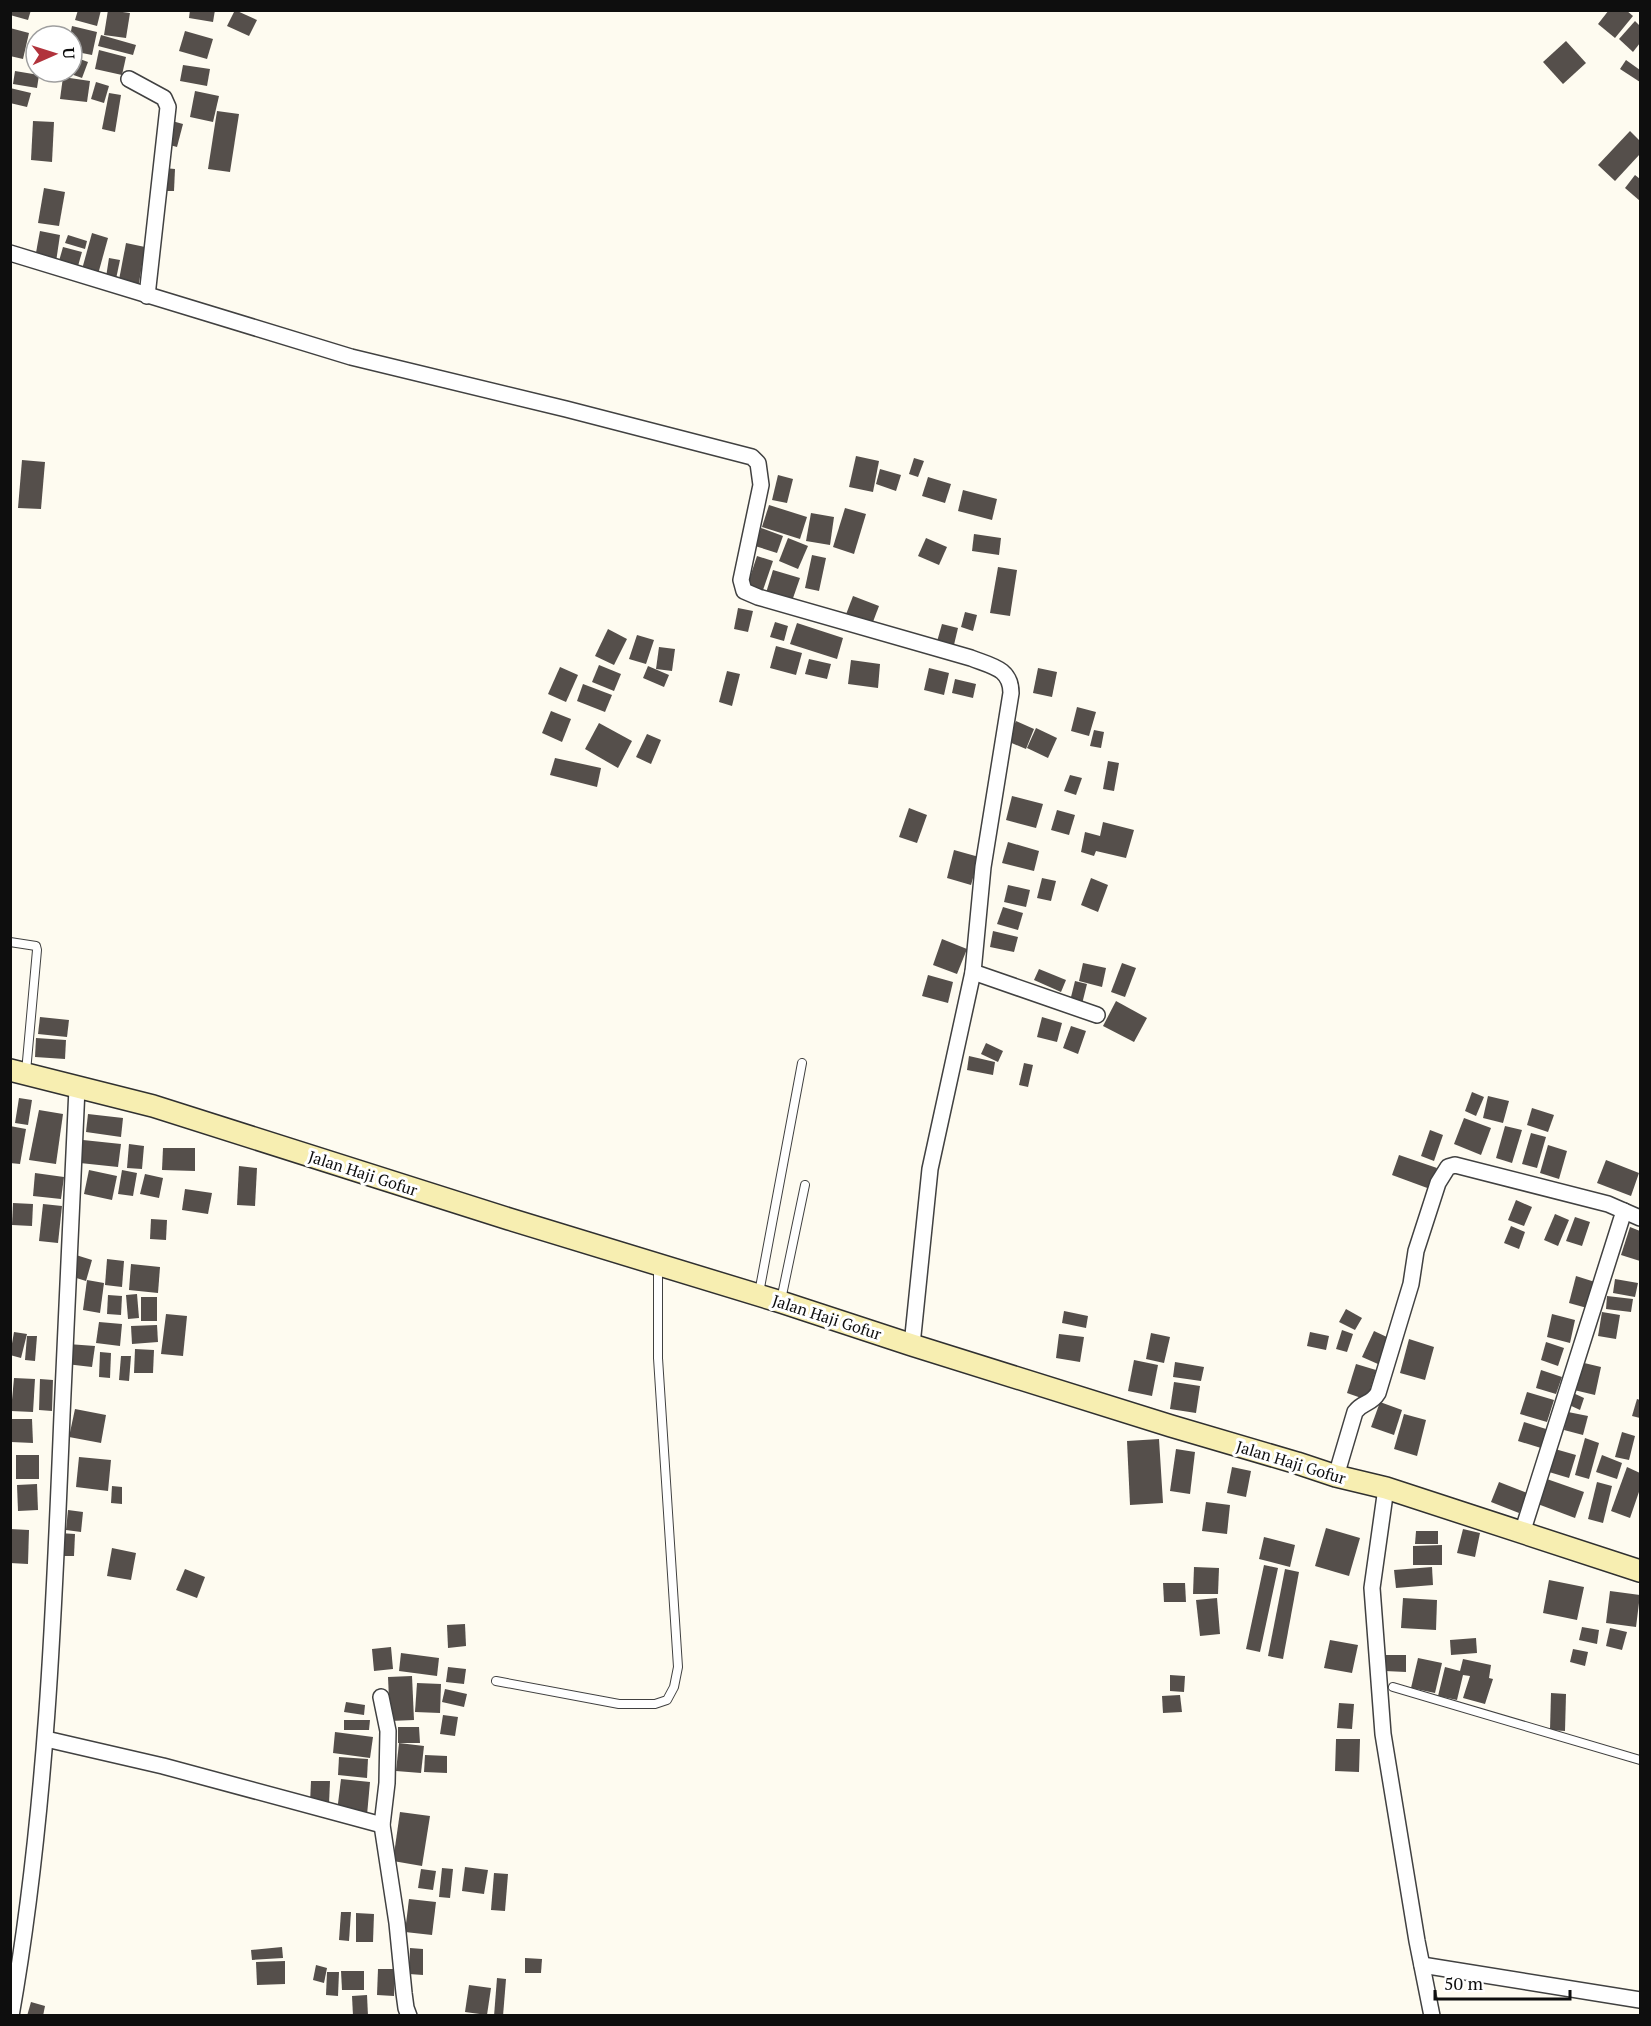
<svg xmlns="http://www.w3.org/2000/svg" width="1651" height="2026" viewBox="0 0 1651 2026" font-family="'PT Serif',serif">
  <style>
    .building { fill: #554f4b }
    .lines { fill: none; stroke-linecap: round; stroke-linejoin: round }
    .lane-casing { stroke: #414141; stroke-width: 10 }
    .street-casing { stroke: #414141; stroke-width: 18 }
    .secondary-casing { stroke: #303030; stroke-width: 24 }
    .lane { stroke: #fff; stroke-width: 8 }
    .street { stroke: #fff; stroke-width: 15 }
    .secondary { stroke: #f7eeb1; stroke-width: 21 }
    .labels { text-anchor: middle; stroke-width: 6; stroke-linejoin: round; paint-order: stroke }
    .street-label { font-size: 16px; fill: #0e0e0e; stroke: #fff }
  </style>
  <rect width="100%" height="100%" fill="#fefbf0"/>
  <g class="building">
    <polygon points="10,10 31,10 28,20 10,15"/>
    <polygon points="78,10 101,10 97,26 75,20"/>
    <polygon points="108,10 130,13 126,38 104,35"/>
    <polygon points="190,10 215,10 213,22 189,18"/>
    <polygon points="235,10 257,20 249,36 227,26"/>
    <polygon points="1609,10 1626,10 1633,16 1615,38 1598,24"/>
    <polygon points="1635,21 1640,26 1640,43 1633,52 1619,39"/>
    <polygon points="72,26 97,32 92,55 72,51 72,36 70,36"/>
    <polygon points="10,28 29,33 23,59 10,56"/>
    <polygon points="185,31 213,39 207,59 179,51"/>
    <polygon points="101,35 136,45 133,55 98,46"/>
    <polygon points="1566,41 1586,63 1563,84 1543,62"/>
    <polygon points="99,50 126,57 122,75 95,69"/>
    <polygon points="72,56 88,62 82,78 65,72 72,72"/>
    <polygon points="1626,60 1640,70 1640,82 1620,69"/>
    <polygon points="183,65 210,69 207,86 180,81"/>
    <polygon points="15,71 39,75 37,88 13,84"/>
    <polygon points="63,77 90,81 87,102 60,99"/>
    <polygon points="96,82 109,86 104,103 91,99"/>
    <polygon points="10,88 31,93 27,107 10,103"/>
    <polygon points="195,91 219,96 213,122 190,117"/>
    <polygon points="109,93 121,95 115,132 102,129"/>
    <polygon points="217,111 239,114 230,172 208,169"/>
    <polygon points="33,121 54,122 52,162 31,160"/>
    <polygon points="172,121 183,124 177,147 166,144"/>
    <polygon points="1630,131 1640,141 1640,154 1615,181 1598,165"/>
    <polygon points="164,168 175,169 174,191 162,191"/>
    <polygon points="1635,175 1640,179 1640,201 1625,188"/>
    <polygon points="44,188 65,192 59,226 38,223"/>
    <polygon points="40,231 60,235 56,262 35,258"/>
    <polygon points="92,233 108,238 97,278 81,273"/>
    <polygon points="68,235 87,241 85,249 65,243"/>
    <polygon points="126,243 145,247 138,289 118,285"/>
    <polygon points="63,247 82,252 78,266 59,261"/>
    <polygon points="109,258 120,260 116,279 106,277"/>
    <polygon points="856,456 879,461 873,492 849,487"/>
    <polygon points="914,458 924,461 918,477 909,474"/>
    <polygon points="22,460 45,462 41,509 18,508"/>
    <polygon points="880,469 901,475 896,491 876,484"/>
    <polygon points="778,475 793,479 787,503 772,500"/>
    <polygon points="928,477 951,484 945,503 922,496"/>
    <polygon points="963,490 997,499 992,520 958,511"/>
    <polygon points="769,505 807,517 800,539 762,527"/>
    <polygon points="845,508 866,514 854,554 833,547"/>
    <polygon points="811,513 834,517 830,545 806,541"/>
    <polygon points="761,528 783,536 777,553 755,546"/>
    <polygon points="974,534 1001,538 999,555 972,551"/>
    <polygon points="788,538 808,546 798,569 779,561"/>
    <polygon points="926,538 947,547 939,565 918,556"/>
    <polygon points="812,555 826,558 819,591 805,588"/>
    <polygon points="757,556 773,561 763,590 747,586"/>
    <polygon points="998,567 1017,570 1010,616 990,613"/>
    <polygon points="773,570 800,578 792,601 766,593"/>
    <polygon points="853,596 879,606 871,627 845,617"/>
    <polygon points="738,608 753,611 748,632 734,629"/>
    <polygon points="965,612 977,615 973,631 961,627"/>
    <polygon points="775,622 788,626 784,641 770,637"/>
    <polygon points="797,623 843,638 837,659 790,644"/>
    <polygon points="942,624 958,628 953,649 936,645"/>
    <polygon points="608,629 627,639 614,665 595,656"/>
    <polygon points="637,635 654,640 646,664 629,659"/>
    <polygon points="776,646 802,653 796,675 770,668"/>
    <polygon points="659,647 675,649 672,671 656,669"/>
    <polygon points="809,659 831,664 827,679 805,674"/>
    <polygon points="851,660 880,664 878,688 848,684"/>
    <polygon points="599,665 621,674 614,691 592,682"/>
    <polygon points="648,666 669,675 664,687 643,678"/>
    <polygon points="560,667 578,675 566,702 548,694"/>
    <polygon points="929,668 949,673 944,695 924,690"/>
    <polygon points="1038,668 1057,672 1052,697 1033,693"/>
    <polygon points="727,671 740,674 732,706 719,702"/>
    <polygon points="955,679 976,684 973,698 952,693"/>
    <polygon points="583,684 612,695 605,712 577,701"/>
    <polygon points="1077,707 1096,712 1089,736 1071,731"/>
    <polygon points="551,711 571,719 562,742 542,733"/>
    <polygon points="1016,721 1034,729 1026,749 1007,741"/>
    <polygon points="599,723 632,741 618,768 585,749"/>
    <polygon points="1036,728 1057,738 1048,758 1027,748"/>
    <polygon points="1094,730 1104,732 1101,748 1090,746"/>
    <polygon points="647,734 661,740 651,764 636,757"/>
    <polygon points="555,758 601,768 597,787 550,775"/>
    <polygon points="1108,761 1119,763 1114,791 1103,789"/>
    <polygon points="1070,775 1082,778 1076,795 1064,791"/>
    <polygon points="1012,796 1043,804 1036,828 1006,820"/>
    <polygon points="909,808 927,815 917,843 899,837"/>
    <polygon points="1057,810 1075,815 1069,835 1051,830"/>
    <polygon points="1103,822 1134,830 1126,858 1096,851 1094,856 1081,852 1085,832 1100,836"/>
    <polygon points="1008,842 1039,851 1034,871 1002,863"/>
    <polygon points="954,850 979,857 971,885 947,878"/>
    <polygon points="1042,878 1056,881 1051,901 1037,898"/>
    <polygon points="1091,878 1108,885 1098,912 1081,905"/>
    <polygon points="1008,885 1030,890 1026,907 1004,902"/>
    <polygon points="1003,907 1023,913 1018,930 997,924"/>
    <polygon points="993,931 1018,937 1014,952 990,947"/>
    <polygon points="942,939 967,949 957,974 933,965"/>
    <polygon points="1083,963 1106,968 1102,987 1079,981"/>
    <polygon points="1122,963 1136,968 1125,997 1111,992"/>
    <polygon points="1039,969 1066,980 1061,992 1034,980"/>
    <polygon points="928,975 953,982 948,1003 922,996"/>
    <polygon points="1075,981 1087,984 1081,1008 1069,1005"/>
    <polygon points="1116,1001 1147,1018 1134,1042 1103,1026"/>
    <polygon points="40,1017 69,1020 67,1037 38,1034"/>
    <polygon points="1042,1017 1062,1023 1057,1042 1037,1037"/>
    <polygon points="1071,1026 1086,1031 1078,1054 1063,1048"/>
    <polygon points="36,1038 66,1040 65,1059 35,1057"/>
    <polygon points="986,1043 1003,1051 998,1062 981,1054"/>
    <polygon points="969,1056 995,1062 993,1075 967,1070"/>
    <polygon points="1024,1063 1033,1065 1028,1087 1019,1085"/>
    <polygon points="1472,1092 1484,1097 1476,1116 1465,1111"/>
    <polygon points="1488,1096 1509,1101 1503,1123 1483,1118"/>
    <polygon points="19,1098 32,1100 28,1125 15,1123"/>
    <polygon points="1532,1108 1554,1115 1548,1132 1527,1125"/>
    <polygon points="39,1110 63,1114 56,1164 29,1160"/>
    <polygon points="88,1114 123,1118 121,1137 86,1132"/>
    <polygon points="1464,1118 1491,1128 1481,1155 1454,1144"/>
    <polygon points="10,1126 26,1129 20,1164 10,1163"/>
    <polygon points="1505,1126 1522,1130 1512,1163 1496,1158"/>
    <polygon points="1430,1130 1443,1135 1434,1161 1421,1156"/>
    <polygon points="1531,1133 1546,1137 1537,1168 1522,1164"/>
    <polygon points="83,1140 121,1144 118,1167 80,1163"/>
    <polygon points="129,1144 144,1146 142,1169 127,1168"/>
    <polygon points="1548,1145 1567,1151 1559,1179 1540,1173"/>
    <polygon points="163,1148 195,1148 195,1171 162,1170"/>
    <polygon points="1399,1155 1437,1168 1430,1189 1392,1175"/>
    <polygon points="1606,1160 1639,1173 1631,1196 1597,1183"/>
    <polygon points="239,1166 257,1168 255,1206 237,1205"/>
    <polygon points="89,1170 117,1176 112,1200 84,1194"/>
    <polygon points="122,1170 137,1173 133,1196 118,1194"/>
    <polygon points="35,1173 64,1177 61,1199 33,1196"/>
    <polygon points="145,1174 163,1178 159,1198 140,1194"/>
    <polygon points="185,1189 212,1193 208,1214 182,1210"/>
    <polygon points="1516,1200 1532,1207 1524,1226 1508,1220"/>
    <polygon points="13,1203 33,1204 32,1226 12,1225"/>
    <polygon points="43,1204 62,1206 58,1243 39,1241"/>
    <polygon points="1555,1214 1569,1220 1558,1246 1544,1240"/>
    <polygon points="1575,1217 1590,1222 1582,1246 1566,1241"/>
    <polygon points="151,1219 167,1220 166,1240 150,1239"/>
    <polygon points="1511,1226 1525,1232 1519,1249 1504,1243"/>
    <polygon points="1630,1227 1640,1231 1640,1261 1621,1255"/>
    <polygon points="76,1255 92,1260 86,1281 70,1276"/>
    <polygon points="107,1259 124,1261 122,1287 105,1285"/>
    <polygon points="131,1264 160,1267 158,1293 129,1290"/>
    <polygon points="1576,1276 1595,1282 1587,1308 1569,1303"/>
    <polygon points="1615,1279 1638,1283 1635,1297 1613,1293"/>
    <polygon points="87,1280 104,1283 100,1313 83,1310"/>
    <polygon points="137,1294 139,1318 128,1319 126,1295"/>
    <polygon points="108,1295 122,1296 121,1315 107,1314"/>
    <polygon points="1607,1296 1633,1299 1631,1312 1606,1309"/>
    <rect x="141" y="1297" width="16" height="24"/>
    <polygon points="1346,1309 1362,1318 1355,1330 1339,1322"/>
    <polygon points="1064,1311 1088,1316 1086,1328 1062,1323"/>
    <polygon points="1602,1312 1620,1315 1616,1339 1598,1336"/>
    <polygon points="166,1314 187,1316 183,1356 161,1354"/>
    <polygon points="1552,1314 1575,1320 1570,1343 1547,1337"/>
    <polygon points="99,1322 122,1324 120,1346 96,1343"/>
    <polygon points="157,1325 158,1342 132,1344 131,1326"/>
    <polygon points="1342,1330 1353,1334 1347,1352 1336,1349"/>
    <polygon points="1374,1331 1389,1338 1378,1364 1362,1357"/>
    <polygon points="14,1332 27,1334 21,1358 10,1355"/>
    <polygon points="1310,1332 1329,1336 1326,1350 1307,1346"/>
    <polygon points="1151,1333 1170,1337 1164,1363 1146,1359"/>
    <polygon points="1059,1334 1084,1337 1080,1362 1056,1358"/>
    <polygon points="27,1336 37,1336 35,1361 25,1360"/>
    <polygon points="1409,1339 1434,1347 1425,1380 1400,1373"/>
    <polygon points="1546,1342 1564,1348 1558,1366 1541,1360"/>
    <polygon points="68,1344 95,1346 92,1367 66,1364"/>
    <polygon points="135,1349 154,1350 153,1373 134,1373"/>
    <polygon points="100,1352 111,1353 110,1378 99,1377"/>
    <polygon points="121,1356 131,1356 129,1381 119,1380"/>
    <polygon points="1134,1360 1158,1365 1152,1396 1128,1391"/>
    <polygon points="1175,1362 1204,1367 1201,1381 1173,1377"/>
    <polygon points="1580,1362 1601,1367 1595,1395 1574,1390"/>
    <polygon points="1356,1364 1376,1370 1367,1400 1347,1393"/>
    <polygon points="1541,1370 1562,1377 1556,1394 1536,1388"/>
    <polygon points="14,1378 35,1379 33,1412 11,1411"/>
    <polygon points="40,1379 53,1380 52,1411 39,1410"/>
    <polygon points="1174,1382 1200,1386 1196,1413 1170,1409"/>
    <polygon points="1527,1392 1554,1400 1547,1422 1520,1414"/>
    <polygon points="1571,1392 1584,1398 1580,1410 1565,1403"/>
    <polygon points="1637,1399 1640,1400 1640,1418 1632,1416"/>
    <polygon points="1380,1402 1402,1410 1394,1435 1371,1427"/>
    <polygon points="75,1409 106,1415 101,1443 69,1437"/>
    <polygon points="1568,1412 1588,1416 1583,1435 1564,1430"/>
    <polygon points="1404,1414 1426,1420 1417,1456 1394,1449"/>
    <polygon points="11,1419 32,1419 33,1443 11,1442"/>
    <polygon points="1524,1422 1546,1429 1541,1448 1518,1441"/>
    <polygon points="1622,1432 1635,1436 1629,1460 1615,1457"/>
    <polygon points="1585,1438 1599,1443 1589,1479 1575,1475"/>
    <polygon points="1159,1439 1163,1503 1130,1505 1127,1441"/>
    <polygon points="1176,1449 1195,1452 1190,1494 1170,1491"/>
    <polygon points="1555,1449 1576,1455 1569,1478 1549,1472"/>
    <rect x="16" y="1455" width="23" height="24"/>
    <polygon points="1602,1455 1622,1463 1617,1479 1596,1472"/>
    <polygon points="79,1457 111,1460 108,1491 76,1487"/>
    <polygon points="1232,1467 1251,1471 1246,1497 1227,1493"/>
    <polygon points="1627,1467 1640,1473 1640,1489 1630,1518 1611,1511"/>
    <polygon points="1544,1478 1584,1492 1575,1518 1535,1503"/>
    <polygon points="1499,1482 1527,1493 1519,1513 1491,1502"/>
    <polygon points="1597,1482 1612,1486 1603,1523 1588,1519"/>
    <polygon points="37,1484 38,1510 18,1511 17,1485"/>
    <polygon points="112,1486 122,1487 122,1504 111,1503"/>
    <polygon points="1206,1502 1230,1505 1227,1534 1202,1531"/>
    <polygon points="68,1510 83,1512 81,1532 66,1530"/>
    <polygon points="1326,1528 1360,1538 1349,1576 1315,1566"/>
    <polygon points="10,1529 29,1530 28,1564 10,1563"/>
    <polygon points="1463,1529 1480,1533 1475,1557 1457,1553"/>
    <polygon points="1416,1531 1438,1531 1438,1544 1415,1544"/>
    <polygon points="59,1533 75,1534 74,1556 59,1556"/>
    <polygon points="1264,1537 1295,1545 1290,1567 1259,1559"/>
    <polygon points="1442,1545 1442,1565 1413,1565 1413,1546"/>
    <polygon points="112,1548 136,1553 131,1580 107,1576"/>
    <polygon points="1264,1565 1278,1568 1260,1652 1246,1649"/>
    <polygon points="1194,1567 1219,1568 1218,1594 1193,1594"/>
    <polygon points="1432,1567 1433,1585 1396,1588 1394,1570"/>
    <polygon points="185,1569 205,1577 197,1598 176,1590"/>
    <polygon points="1285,1569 1299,1572 1283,1659 1268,1656"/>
    <polygon points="1549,1580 1584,1587 1577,1620 1543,1613"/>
    <polygon points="1163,1583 1185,1583 1186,1602 1164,1602"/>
    <polygon points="1610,1591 1640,1595 1636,1627 1606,1623"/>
    <polygon points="1217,1598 1220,1634 1200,1636 1196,1600"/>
    <polygon points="1403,1598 1437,1600 1436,1630 1401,1628"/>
    <polygon points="465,1624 466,1646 448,1648 447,1625"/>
    <polygon points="1582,1627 1599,1630 1597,1644 1579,1640"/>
    <polygon points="1610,1628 1627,1632 1622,1650 1606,1646"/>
    <polygon points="1476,1638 1477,1653 1451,1655 1450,1640"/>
    <polygon points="1330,1640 1358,1645 1352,1673 1324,1668"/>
    <polygon points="391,1647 393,1669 374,1671 372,1649"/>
    <polygon points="1573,1649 1588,1652 1585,1666 1570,1662"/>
    <polygon points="401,1653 439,1658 437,1676 399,1671"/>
    <polygon points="1386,1655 1406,1655 1406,1672 1385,1671"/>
    <polygon points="1418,1658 1442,1663 1435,1693 1411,1688"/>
    <polygon points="1463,1659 1491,1665 1489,1678 1493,1679 1485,1704 1463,1698 1470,1676 1463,1675 1457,1700 1438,1696 1445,1667 1460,1671"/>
    <polygon points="448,1667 466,1669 464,1684 446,1682"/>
    <polygon points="1170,1675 1185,1676 1184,1692 1170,1691"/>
    <polygon points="412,1676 414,1720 390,1721 388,1677"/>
    <polygon points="417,1683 441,1684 440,1713 415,1712"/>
    <polygon points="445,1689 467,1694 464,1707 442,1702"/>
    <polygon points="1551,1693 1566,1694 1565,1731 1550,1730"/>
    <polygon points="1180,1695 1182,1712 1163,1713 1162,1696"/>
    <polygon points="346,1702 365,1705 364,1715 344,1712"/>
    <polygon points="1339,1703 1354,1704 1352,1729 1337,1728"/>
    <polygon points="443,1715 458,1717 455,1736 440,1734"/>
    <polygon points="344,1720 370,1720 369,1730 344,1730"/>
    <polygon points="398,1727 419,1727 420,1743 398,1743"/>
    <polygon points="335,1732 373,1737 370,1758 333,1753"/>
    <polygon points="1336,1739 1360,1739 1359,1772 1335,1771"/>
    <polygon points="399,1743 424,1746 421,1773 396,1771"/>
    <polygon points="425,1755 447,1756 447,1773 424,1772"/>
    <polygon points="339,1757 368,1759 367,1778 338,1775"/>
    <polygon points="341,1779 370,1782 367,1815 337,1812"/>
    <polygon points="311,1781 330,1781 329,1804 310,1803"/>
    <polygon points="400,1812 430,1816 422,1866 393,1861"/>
    <polygon points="465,1867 488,1870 484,1894 462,1891"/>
    <polygon points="442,1868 453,1869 450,1898 439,1897"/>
    <polygon points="421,1869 436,1871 433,1890 418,1888"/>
    <polygon points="494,1873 508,1874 505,1911 491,1910"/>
    <polygon points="409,1899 436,1902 432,1935 405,1932"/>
    <polygon points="341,1912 351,1912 349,1941 339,1940"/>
    <polygon points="356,1913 374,1914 373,1942 356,1942"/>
    <polygon points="282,1947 283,1958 252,1960 251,1950"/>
    <polygon points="410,1948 423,1949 423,1975 409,1974"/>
    <polygon points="525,1958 542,1959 541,1973 525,1973"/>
    <polygon points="285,1961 285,1984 257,1985 256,1962"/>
    <polygon points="316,1965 327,1968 324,1983 313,1980"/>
    <polygon points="378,1969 395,1969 394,1996 377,1995"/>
    <polygon points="341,1971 364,1971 364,1990 342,1990"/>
    <polygon points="327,1972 339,1972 338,1996 326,1995"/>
    <polygon points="497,1978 506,1979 503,2016 494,2016"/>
    <polygon points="469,1985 491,1988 487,2015 465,2012"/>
    <polygon points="367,1995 368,2016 353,2016 352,1996"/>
    <polygon points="31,2002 45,2006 43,2016 27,2016"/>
  </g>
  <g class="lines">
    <defs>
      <g id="lane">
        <polyline points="10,942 36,946 37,950 26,1072"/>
        <polyline points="759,1293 802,1063"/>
        <polyline points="781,1300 805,1185"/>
        <polyline points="496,1681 619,1704 655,1704 667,1700 674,1687 678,1667 658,1358 658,1267"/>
        <polyline points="1393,1687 1640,1760"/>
      </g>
      <g id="street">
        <polyline points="129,79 164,98 168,107 147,296"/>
        <path d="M10,253L351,357L566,409L752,457L758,463L761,485L741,580L744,591L758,597L971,658C991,666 1011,668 1011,693L983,867L973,972L930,1169L912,1345"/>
        <polyline points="973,972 1097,1015"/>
        <polyline points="1624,1211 1640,1218"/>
        <path d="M1336,1476L1355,1412C1363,1401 1371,1405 1378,1393L1411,1284L1416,1251L1438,1183L1448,1167L1455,1165L1608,1204L1624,1211L1522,1533"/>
        <polyline points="1386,1488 1372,1588 1383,1734 1417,1941 1432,2016"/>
        <polyline points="381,1697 388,1731 387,1783 382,1825 397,1923 404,1993 406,2008 409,2016"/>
        <polyline points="46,1739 163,1766 382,1825"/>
        <polyline points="1422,1965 1640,2000"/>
        <path d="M11,2016C46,1817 54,1616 62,1415C66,1306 71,1197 77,1088"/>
      </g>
      <polyline id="secondary" points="10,1070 153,1106 509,1219 781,1302 912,1345 1171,1426 1297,1463 1336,1476 1386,1488 1640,1571"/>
    </defs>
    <use href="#lane" class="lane-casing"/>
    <use href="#street" class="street-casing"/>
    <use href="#secondary" class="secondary-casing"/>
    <use href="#lane" class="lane"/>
    <use href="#street" class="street"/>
    <use href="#secondary" class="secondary"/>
  </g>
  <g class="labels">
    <g class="street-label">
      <text transform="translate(363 1173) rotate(18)" y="6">Jalan Haji Gofur</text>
      <text transform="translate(827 1317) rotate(18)" y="6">Jalan Haji Gofur</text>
      <text transform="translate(1291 1462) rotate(17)" y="6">Jalan Haji Gofur</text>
    </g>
  </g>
  <rect width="1651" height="2026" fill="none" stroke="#0e0e0e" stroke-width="24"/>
  <g transform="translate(54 54) rotate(87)"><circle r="28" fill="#ffffff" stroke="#9f9f9f" stroke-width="1.5"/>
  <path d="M0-4.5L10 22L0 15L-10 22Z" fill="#b1333c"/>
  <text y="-9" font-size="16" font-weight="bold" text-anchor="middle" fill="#0e0e0e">U</text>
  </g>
  <path d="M1435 1990v9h135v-9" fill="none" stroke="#0e0e0e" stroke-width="3"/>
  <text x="1444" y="1990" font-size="18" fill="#0e0e0e" stroke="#ffffff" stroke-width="4.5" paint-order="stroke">50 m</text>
</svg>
